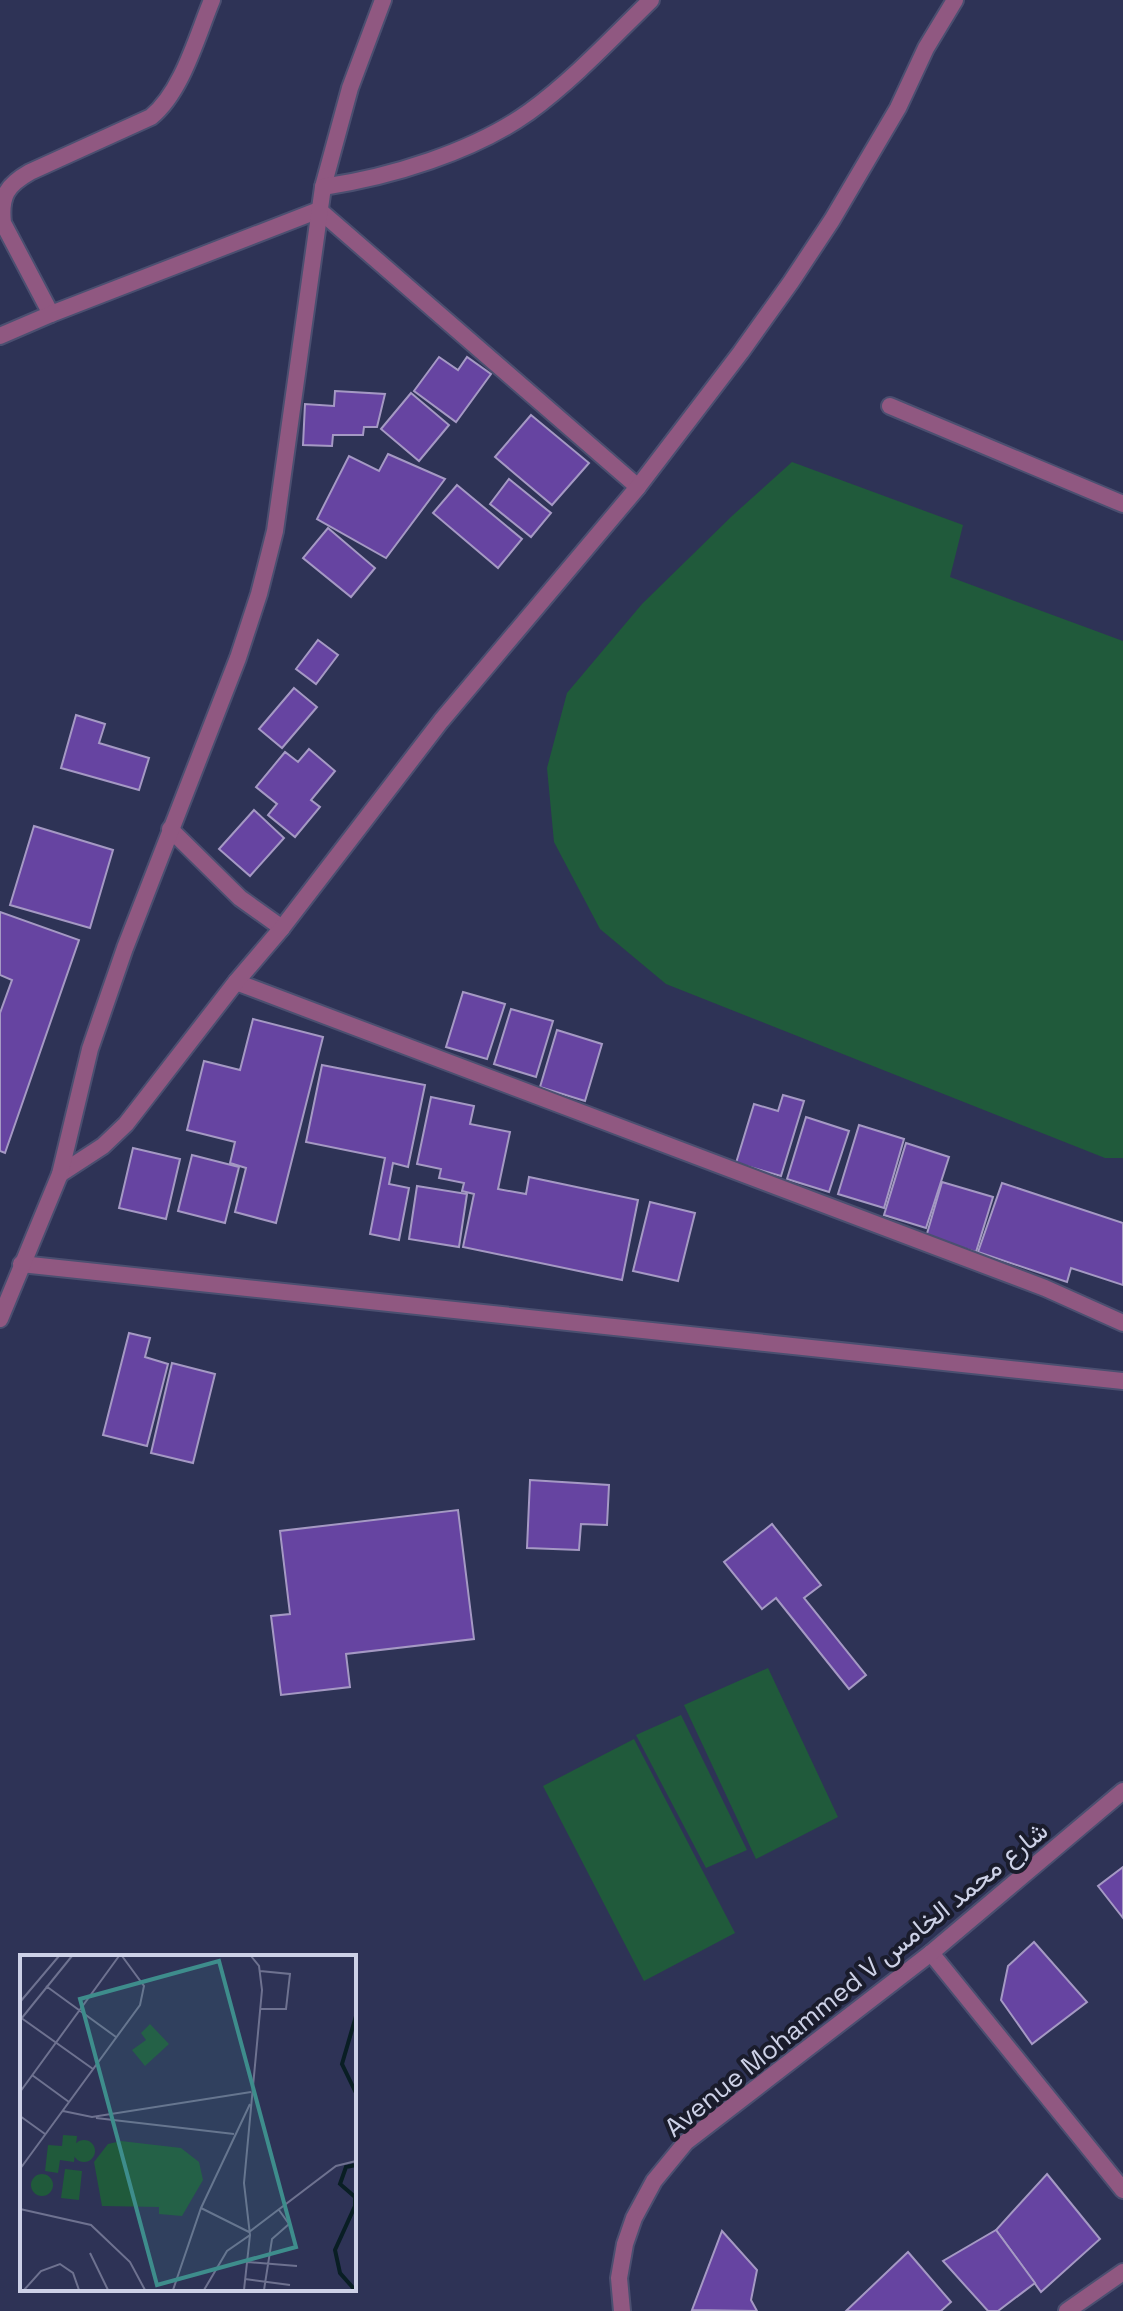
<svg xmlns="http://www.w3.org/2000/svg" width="1123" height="2311" viewBox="0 0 1123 2311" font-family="'Space Grotesk',Vazirmatn,sans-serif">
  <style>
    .green { fill: #205a3b }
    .building { fill: #6644a1; stroke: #a599c4; stroke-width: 2 }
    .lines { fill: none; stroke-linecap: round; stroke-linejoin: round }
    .service-casing { stroke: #4b4f70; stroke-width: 20 }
    .minor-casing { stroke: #4b4f70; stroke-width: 20 }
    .tertiary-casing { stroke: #4b4f70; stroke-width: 20 }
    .service { stroke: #905881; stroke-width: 16 }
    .minor { stroke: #905881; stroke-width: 16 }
    .tertiary { stroke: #905881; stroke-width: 16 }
    .labels { text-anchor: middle; stroke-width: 8; stroke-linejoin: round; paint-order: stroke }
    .street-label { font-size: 26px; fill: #cdd1e7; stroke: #1a1c2c }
    .inset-river { fill: none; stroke: #091e24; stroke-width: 4 }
    .inset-road { fill: none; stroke: #6e7290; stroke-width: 2 }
    .view { fill: #3e8d8c; fill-opacity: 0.15; stroke: #3e8d8c; stroke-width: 4 }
    .inset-edge { fill: none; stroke: #cdd1e7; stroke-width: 4 }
  </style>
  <rect width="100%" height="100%" fill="#2e3356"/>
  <g class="green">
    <polygon points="792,462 963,525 950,577 1123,641 1123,1158 1105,1158 666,984 600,929 554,842 547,768 567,693 642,604 732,516"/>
    <polygon points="768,1668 838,1817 756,1859 684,1705"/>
    <polygon points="681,1715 747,1850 706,1868 636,1735"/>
    <polygon points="634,1739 735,1933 644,1981 543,1786"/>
  </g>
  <g class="building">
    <polygon points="439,357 458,370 467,357 491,374 456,422 414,391"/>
    <polygon points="335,391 385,394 377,427 364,427 363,435 333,435 332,446 303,445 305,404 334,406"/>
    <polygon points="411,393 449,425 419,461 381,429"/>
    <polygon points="531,415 589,463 552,505 495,457"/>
    <polygon points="388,454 445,479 386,558 317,519 349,456 379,471"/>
    <polygon points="509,479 551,513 531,537 490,504"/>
    <polygon points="457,485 522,539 498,568 433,513"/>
    <polygon points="328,528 375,568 351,597 303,558"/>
    <polygon points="318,640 338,655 316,684 296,669"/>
    <polygon points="294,688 317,707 282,748 259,729"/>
    <polygon points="76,715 105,724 99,743 149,758 139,790 61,768"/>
    <polygon points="309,749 335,771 311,800 320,807 295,837 268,815 277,804 256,787 285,752 298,762"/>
    <polygon points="254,810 284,838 250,876 219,849"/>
    <polygon points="34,826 113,850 90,928 10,905"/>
    <polygon points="0,912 79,940 5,1153 0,1151 0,1013 12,980 0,975"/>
    <polygon points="463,992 505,1004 487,1059 446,1047"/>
    <polygon points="511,1009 553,1021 536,1077 494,1064"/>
    <polygon points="253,1019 323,1037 276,1223 235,1212 246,1168 230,1163 235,1142 187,1130 204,1061 240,1070"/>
    <polygon points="557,1030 602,1044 585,1101 540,1087"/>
    <polygon points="322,1065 425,1085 408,1167 393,1163 389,1184 409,1188 399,1240 370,1234 385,1158 306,1142"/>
    <polygon points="783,1095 804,1101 781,1176 736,1163 754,1104 778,1111"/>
    <polygon points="431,1097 474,1106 470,1124 510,1132 498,1189 526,1194 529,1177 638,1200 622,1280 463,1247 474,1194 462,1191 464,1183 439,1178 441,1169 417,1164"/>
    <polygon points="806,1117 849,1131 829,1192 787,1179"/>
    <polygon points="859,1125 904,1139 884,1208 838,1194"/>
    <polygon points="906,1143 949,1157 926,1228 884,1215"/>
    <polygon points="133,1148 180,1159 166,1219 119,1208"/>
    <polygon points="192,1155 239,1167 225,1223 178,1211"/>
    <polygon points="942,1182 993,1197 976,1252 926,1237"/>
    <polygon points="1002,1183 1123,1223 1123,1285 1071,1268 1067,1282 978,1252"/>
    <polygon points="417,1186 467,1194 459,1247 409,1239"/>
    <polygon points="650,1202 695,1213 678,1281 633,1271"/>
    <polygon points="129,1333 150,1338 145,1357 168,1364 147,1446 103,1435"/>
    <polygon points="172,1363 215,1374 193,1463 151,1453"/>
    <polygon points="530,1480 609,1485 607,1525 581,1524 579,1550 527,1548"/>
    <polygon points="458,1510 474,1639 346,1654 350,1687 281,1695 271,1616 290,1614 280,1531"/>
    <polygon points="772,1524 821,1585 804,1598 866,1675 849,1689 776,1598 762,1609 724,1562"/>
    <polygon points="1123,1867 1123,1918 1098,1886"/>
    <polygon points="1034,1942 1087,2002 1032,2044 1001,2000 1008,1966"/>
    <polygon points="1047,2174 1100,2239 1041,2292 996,2230"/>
    <polygon points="996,2230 1035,2283 998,2311 988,2311 943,2261"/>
    <polygon points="722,2231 757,2270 751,2300 757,2311 692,2310"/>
    <polygon points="908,2252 951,2302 941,2311 846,2311"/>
  </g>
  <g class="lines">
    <defs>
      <polyline id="service" points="890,406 1123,504"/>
      <g id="minor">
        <polyline points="323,187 350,88 383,0"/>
        <path d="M51,314L3,223C0,196 7,185 30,172L151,117C182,92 197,36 212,0"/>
        <polyline points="0,336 51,314 319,210 638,487"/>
        <polyline points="170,829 240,898 282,928"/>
        <polyline points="236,982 1045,1288 1123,1323"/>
        <polyline points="60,1174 103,1146 126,1124 236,982 282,928 441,721 638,487 741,352 791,282 832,220 898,108 926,48 955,0"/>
        <polyline points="21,1264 1123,1381"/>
        <path d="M0,1319L60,1174L90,1049L125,948L238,658L259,594L275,531L323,187C390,177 473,152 529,112C573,80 612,38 651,0"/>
        <polyline points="931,1953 1123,2190"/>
        <polyline points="1067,2311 1123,2272"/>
      </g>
      <polyline id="tertiary" points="622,2311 619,2278 625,2244 634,2218 654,2181 686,2142 931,1953 1123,1791"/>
    </defs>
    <use href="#service" class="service-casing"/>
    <use href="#minor" class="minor-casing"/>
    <use href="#tertiary" class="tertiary-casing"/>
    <use href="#service" class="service"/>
    <use href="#minor" class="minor"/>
    <use href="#tertiary" class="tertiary"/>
  </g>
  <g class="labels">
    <g class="street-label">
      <text transform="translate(856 1979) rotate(-39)" y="9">Avenue Mohammed V شارع محمد الخامس</text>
    </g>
  </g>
  <g transform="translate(20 1955)">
    <rect width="336" height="336" fill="#2e3356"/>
    <path d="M130,69L149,89L125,111L112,95L126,85L121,78ZM43,180L57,181L54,207L40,205L38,218L25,216L28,190L42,191ZM53 196a11 11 0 1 1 22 0a11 11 0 1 1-22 0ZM101,186L161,193L179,207L183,225L162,261L139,259V252L82,251L74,207L88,189ZM45,214L62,216L59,245L41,243ZM11 230a11 11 0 1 1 22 0a11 11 0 1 1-22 0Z" fill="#205a3b"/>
    <path class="inset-river" d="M336,61L322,109L336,138M335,335L320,318L315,295L335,251V242L320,229L326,212L336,210"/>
    <path class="inset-road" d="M26,31L96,82M0,47L39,1M240,54H266L270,19L240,16M0,62L73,114M1,64L52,1M12,120L49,147M0,137L99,1M43,156L72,162L231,137M0,161L25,179M76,163L214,179M0,214L120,50L124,31L102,1M181,253L229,277L316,211L336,206M0,254L71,270L110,307L125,335M70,298L88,335M228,307L277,311M225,324L270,330M4,335L21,316L40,309L53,318L59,335M153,335L181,253L230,149M184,335L207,296L230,280L224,228L242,35L239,11L231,1M224,335L230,280M244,335L252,284L269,269L259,255"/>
    <path class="view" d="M199,6L276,292L137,330L60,44Z"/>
    <rect width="336" height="336" class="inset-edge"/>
  </g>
</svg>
